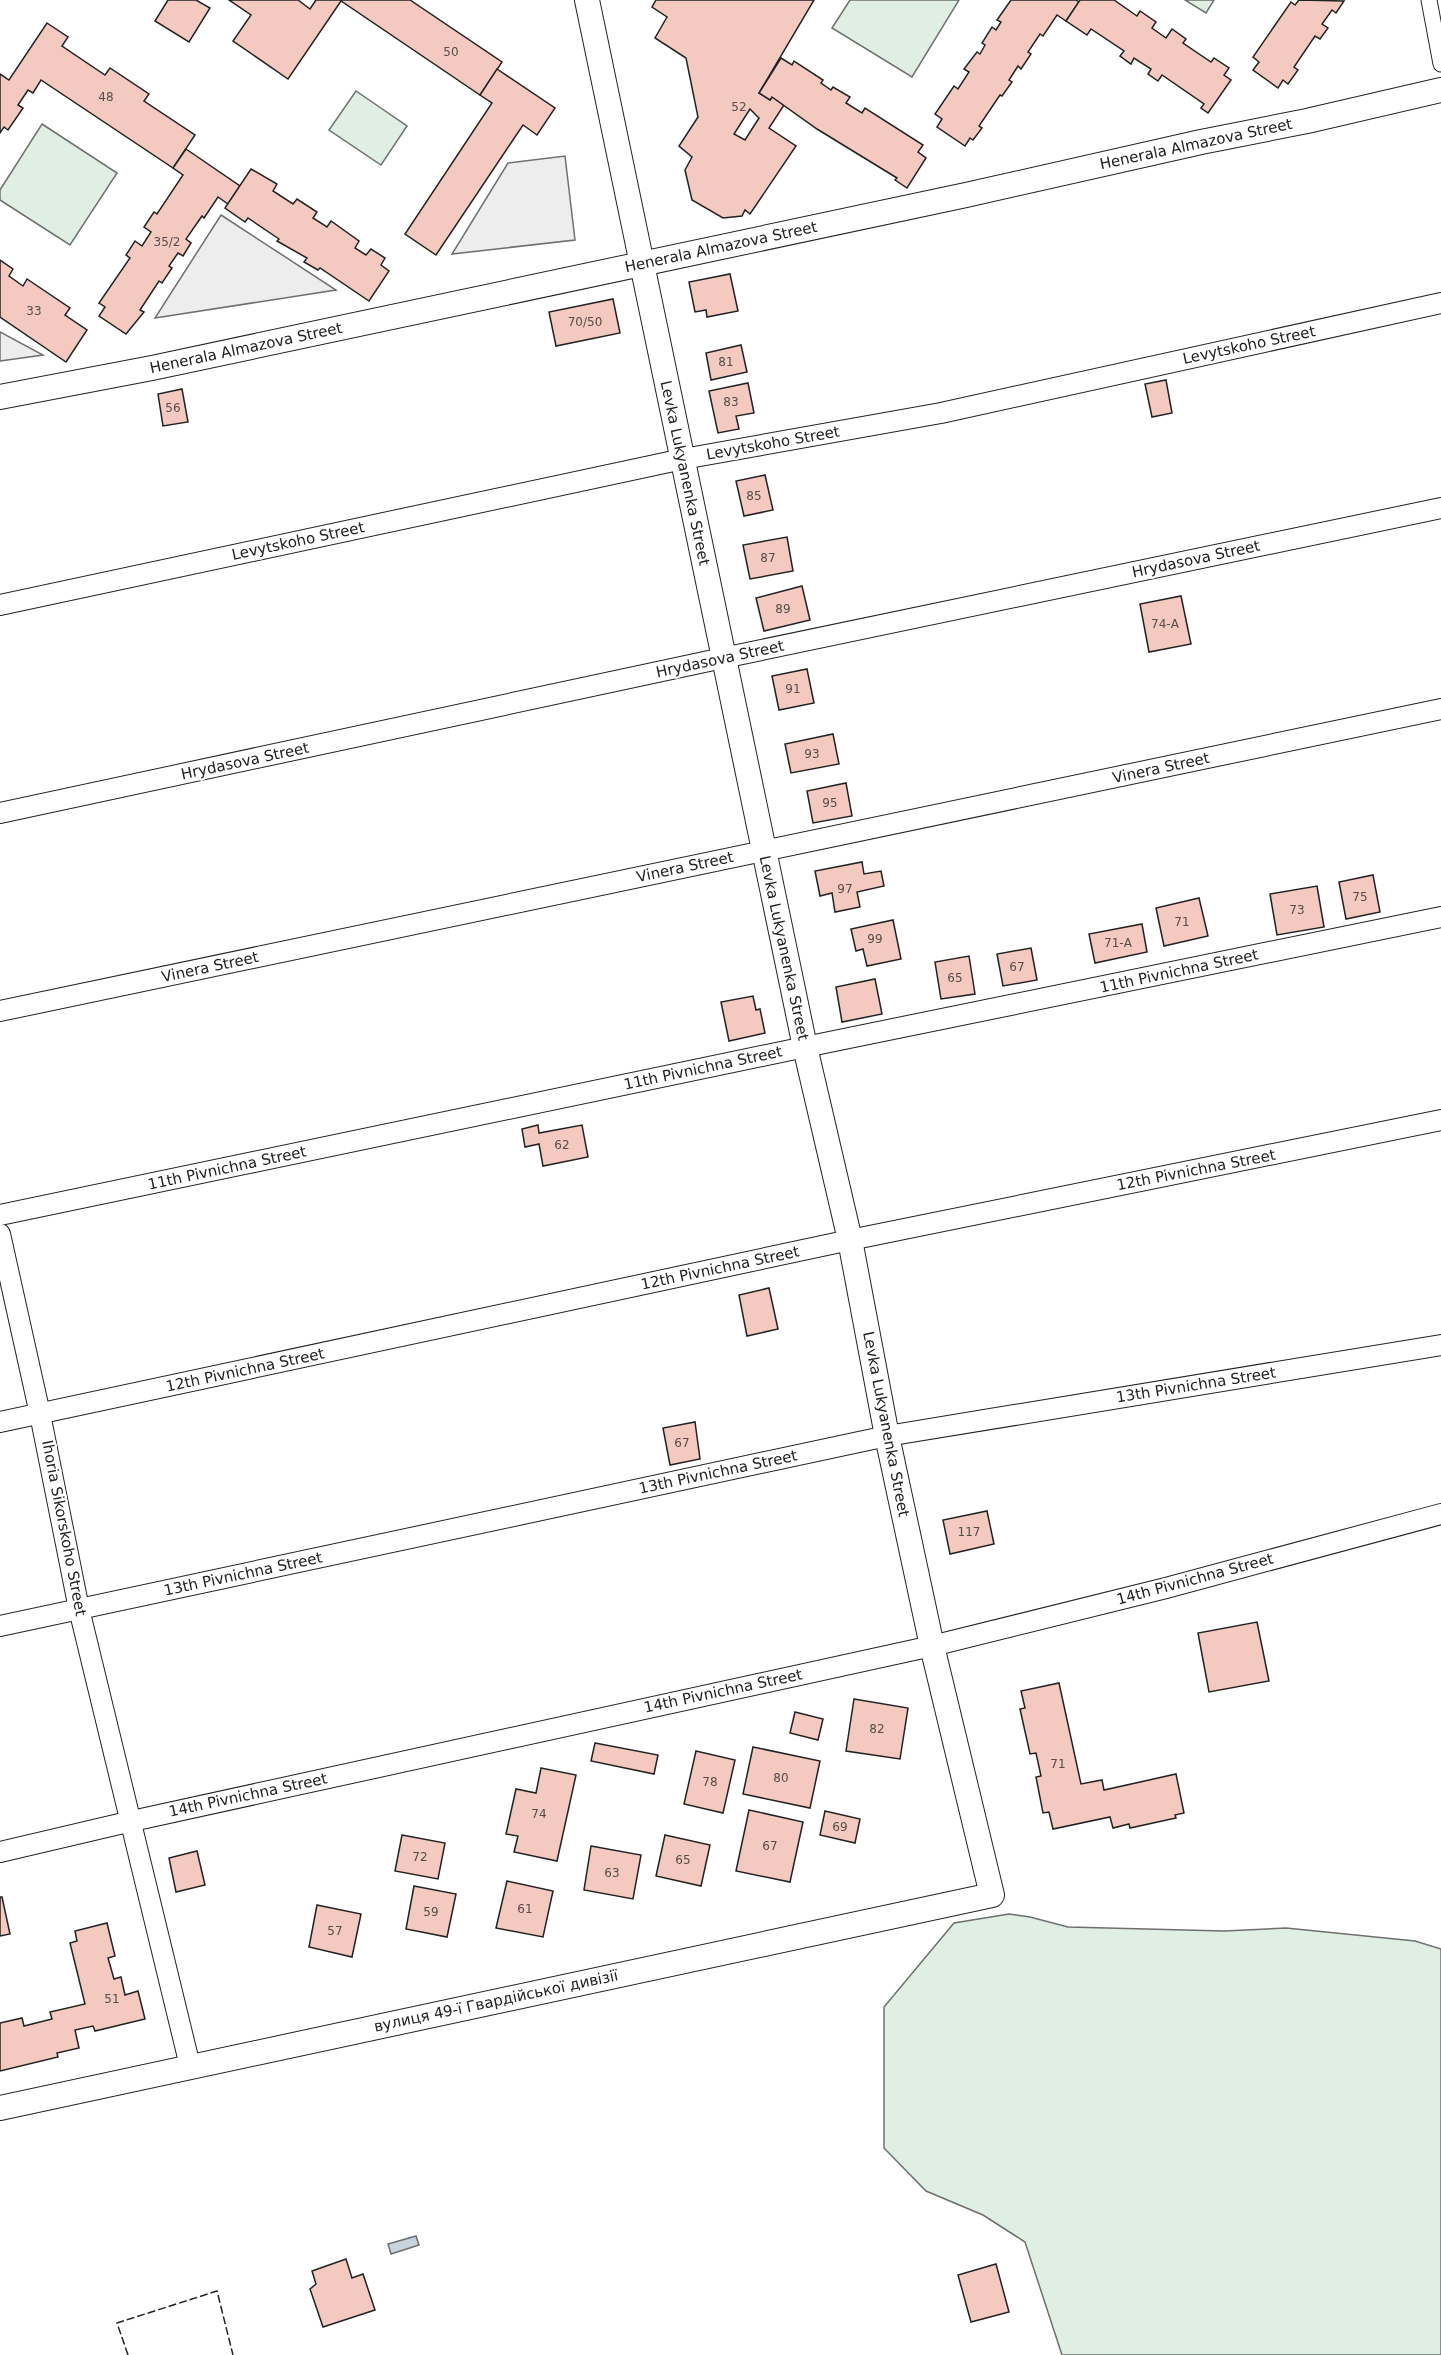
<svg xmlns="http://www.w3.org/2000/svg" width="1441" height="2355" viewBox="0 0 1441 2355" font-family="'DejaVu Sans',sans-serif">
  <rect width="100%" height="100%" fill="#fff"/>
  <g fill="#e0efe3" stroke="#6f6f6f" stroke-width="1.5">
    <path d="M850,0h109l-47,77 -80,-49z"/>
    <path d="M1185,0h29l-8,13z"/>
    <path d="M356,91l51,35 -26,39 -52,-35z"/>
    <path d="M42,124l75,49 -47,72 -70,-45v-10z"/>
    <path d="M1009,1914l21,3 38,10 156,4 62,-3 129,13 26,8v406h-379l-37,-113 -42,-27 -57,-24 -42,-43v-141l70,-84z"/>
  </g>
  <g fill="#ededed" stroke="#6f6f6f" stroke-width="1.5">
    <path d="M565,156l10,84 -123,14 56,-91z"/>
    <path d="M221,215l115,75 -181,28z"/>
    <path d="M0,332l43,23 -43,6z"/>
  </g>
  <path fill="#c7d3dd" stroke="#6f6f6f" stroke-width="1.5" d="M416,2236l3,9 -28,9 -3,-10z"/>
  <g fill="#f3c9c0" stroke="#222" stroke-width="1.5" fill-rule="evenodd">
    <path d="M168,0h28l14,8 -21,34 -34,-21z"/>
    <path d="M229,0h69l12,9 6,-9h94l92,62 -22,33 -139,-94 -53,78 -55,-38 18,-26z"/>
    <path d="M656,0h158l-55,93 11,7 2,-3 12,8 -15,23 27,18 -46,68 -5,-4 -3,6 -19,2 -31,-18 -7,-30 7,-13 -13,-11 19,-29 -12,-59 -31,-20 12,-21 -15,-10zM750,109l9,9 -14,22 -11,-6z"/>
    <path d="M1011,0h65l3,2 -13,19 -9,-6 -14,21 -3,-2 -12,18 3,2 -10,15 -3,-3 -9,14 3,2 -10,14 -2,-1 -21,31 3,2 -9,12 -3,-2 -5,8 -28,-19 5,-8 -7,-5 19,-28 4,3 11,-17 -5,-3 13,-17 3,2 5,-9 -3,-2 10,-16 4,3 5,-8 -4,-2z"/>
    <path d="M1080,0h34l23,16 3,-5 16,11 -4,6 14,10 6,-9 14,10 -3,4 28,19 3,-4 15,10 -5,7 7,5 -23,33 -7,-5 3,-4 -42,-29 -4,6 -10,-7 3,-5 -17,-11 -3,6 -11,-8 4,-5 -33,-22 -4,6 -21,-14z"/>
    <path d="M1299,0l45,1 -8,12 -4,-3 -10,14 6,4 -8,11 -5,-3 -21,31 4,3 -10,14 -5,-4 -5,8 -25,-18 6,-8 -6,-5 38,-55 4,3z"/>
    <path d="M47,23l21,14 -6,9 43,29 5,-7 39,26 -5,7 51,34 -22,33 -132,-88 -8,13 -5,-3 -10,15 5,3 -15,22 -4,-3 -4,6v-59l9,6z"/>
    <path d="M781,58l11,7 2,-4 29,19 -2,3 10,7 2,-3 17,10 -4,6 16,10 3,-5 58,37 -5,7 8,6 -19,30 -12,-8 2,-2 -80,-49 -45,-32 -2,3 -11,-7z"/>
    <path d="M497,69l58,39 -18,27 -14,-10 -87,130 -31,-21 87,-131 -12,-8z"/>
    <path d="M186,149l54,37 -12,18 -10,-7 -14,21 -2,-2 -16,23 5,4 -8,13 -5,-3 -9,13 3,2 -10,15 -3,-2 -19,29 4,2 -18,22 -27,-18 6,-9 -6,-4 31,-45 -4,-3 9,-14 7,5 9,-14 -7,-5 10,-15 3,2 26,-39 -10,-7z"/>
    <path d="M251,169l26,15 -4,7 20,13 4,-5 20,13 -4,6 14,9 4,-6 28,20 -4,7 11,7 5,-6 14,9 -4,7 8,6 -20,30 -49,-33 -2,2 -14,-8 3,-4 -30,-17 2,-2 -31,-21 -3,4 -20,-14z"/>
    <path d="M0,260l13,9 -4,7 14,10 4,-7 43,29 -5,7 22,15 -21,32 -66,-45z"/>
    <path d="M730,274l8,37 -31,6 -1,-7 -11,2 -6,-30z"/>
    <path d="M613,299l7,34 -64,13 -7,-34z"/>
    <path d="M741,345l6,27 -36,8 -5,-27z"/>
    <path d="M1166,380l6,33 -20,4 -7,-33z"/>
    <path d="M748,383l6,30 -18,3 3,13 -21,4 -9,-42z"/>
    <path d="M182,389l6,33 -25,4 -5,-32z"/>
    <path d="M765,475l8,35 -29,6 -8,-35z"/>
    <path d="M787,537l6,34 -43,8 -7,-34z"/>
    <path d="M802,586l8,34 -46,11 -8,-33z"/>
    <path d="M1181,596l10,48 -42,8 -9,-48z"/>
    <path d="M807,669l7,34 -35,7 -7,-34z"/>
    <path d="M833,734l6,30 -48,9 -6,-29z"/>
    <path d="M846,783l6,33 -39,7 -6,-32z"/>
    <path d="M862,862l2,12 17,-3 3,15 -27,6 3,15 -25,5 -3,-19 -12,3 -5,-25z"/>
    <path d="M1373,875l7,37 -34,7 -7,-37z"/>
    <path d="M1317,886l7,41 -47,8 -7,-41z"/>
    <path d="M1199,898l9,38 -44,10 -8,-38z"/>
    <path d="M893,920l8,39 -34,7 -4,-17 -7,2 -5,-22z"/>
    <path d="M1142,924l5,28 -52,11 -6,-29z"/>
    <path d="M1031,948l6,32 -34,6 -6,-32z"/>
    <path d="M969,956l6,38 -34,5 -6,-37z"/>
    <path d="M875,979l7,35 -40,8 -6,-35z"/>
    <path d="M753,996l3,14 4,-1 5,24 -36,8 -8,-39z"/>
    <path d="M538,1125l1,8 43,-8 6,32 -45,9 -4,-22 -14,3 -3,-18z"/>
    <path d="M769,1288l9,41 -31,7 -8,-41z"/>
    <path d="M695,1422l5,37 -30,6 -7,-37z"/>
    <path d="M987,1511l7,33 -44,10 -7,-34z"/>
    <path d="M1257,1622l12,59 -60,11 -11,-59z"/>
    <path d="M1059,1683l22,101 21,-4 2,10 72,-16 8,39 -9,2 1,3 -46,10 -1,-4 -16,4 -3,-11 -57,12 -4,-17 -6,1 -7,-36 5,-1 -5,-23 -6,1 -10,-45 5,-1 -4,-17z"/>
    <path d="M854,1699l54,9 -8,51 -54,-8z"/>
    <path d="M795,1712l28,7 -5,21 -28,-7z"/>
    <path d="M595,1743l63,12 -4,19 -63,-13z"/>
    <path d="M753,1747l67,14 -10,47 -67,-14z"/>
    <path d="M696,1751l39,9 -12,53 -39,-9z"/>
    <path d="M541,1768l35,7 -19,86 -43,-9 4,-16 -12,-2 10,-45 20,4z"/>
    <path d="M749,1810l54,12 -13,60 -54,-11z"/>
    <path d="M825,1811l35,8 -5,24 -35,-8z"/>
    <path d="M402,1835l43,8 -7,36 -43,-8z"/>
    <path d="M665,1835l45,10 -9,41 -45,-10z"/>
    <path d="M591,1846l50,9 -8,44 -49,-9z"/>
    <path d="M197,1851l8,34 -29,7 -7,-34z"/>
    <path d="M507,1881l46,10 -10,46 -47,-9z"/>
    <path d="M414,1886l42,8 -9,43 -41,-8z"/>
    <path d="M0,1897h2l8,37 -10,2z"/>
    <path d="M317,1905l44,9 -9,43 -43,-10z"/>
    <path d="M107,1923l8,33 -7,2 6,21 7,-2 4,18 13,-4 7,28 -50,12 -2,-5 -18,4 4,18 -22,5 1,4 -58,14v-48l22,-5 2,8 28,-7 -2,-7 35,-8 -15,-61 7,-2 -2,-10z"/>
    <path d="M346,2259l6,19 11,-4 12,36 -52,17 -13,-38 6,-5 -4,-13z"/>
    <path d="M996,2264l13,48 -38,10 -13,-47z"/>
  </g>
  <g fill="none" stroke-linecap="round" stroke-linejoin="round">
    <defs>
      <path id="pedestrian" d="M1429,0l12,64"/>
      <g id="minor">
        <path d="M0,605l683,-146 258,-46 500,-110"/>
        <path d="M0,813l723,-155 718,-150"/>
        <path d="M0,1011l1441,-302"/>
        <path d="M0,1215l805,-168 636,-130"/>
        <path d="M0,1234l40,180 39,195 111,457"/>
        <path d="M0,1422l850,-182 591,-120"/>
        <path d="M0,1626l887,-190 554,-91"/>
        <path d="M0,1852l132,-31 800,-175 234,-58 275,-74"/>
      </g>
      <g id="tertiary">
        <path d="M0,397l152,-29 814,-173 235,-53 106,-21 134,-31"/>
        <path d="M0,2108l992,-213 -60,-249 -45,-210 -37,-196 -45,-193 -218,-1047"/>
      </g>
    </defs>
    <use href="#pedestrian" stroke="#222" stroke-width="17"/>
    <use href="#minor" stroke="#222" stroke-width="22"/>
    <use href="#tertiary" stroke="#222" stroke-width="26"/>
    <use href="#pedestrian" stroke="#fff" stroke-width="15"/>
    <use href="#minor" stroke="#fff" stroke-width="20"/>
    <use href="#tertiary" stroke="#fff" stroke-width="24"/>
    <path stroke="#222" stroke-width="1.5" stroke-dasharray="8 3" stroke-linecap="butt" d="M128,2355l-11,-32 100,-32 16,64"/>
  </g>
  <g text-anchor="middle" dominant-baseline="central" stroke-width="4.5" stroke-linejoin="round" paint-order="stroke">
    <g font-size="12" fill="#564c4a">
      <text x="451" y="52">50</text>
      <text x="106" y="97">48</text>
      <text x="739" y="107">52</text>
      <text x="167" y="242">35/2</text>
      <text x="34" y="311">33</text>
      <text x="585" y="322">70/50</text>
      <text x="726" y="362">81</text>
      <text x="731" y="402">83</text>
      <text x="173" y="408">56</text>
      <text x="754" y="496">85</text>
      <text x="768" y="558">87</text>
      <text x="783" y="609">89</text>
      <text x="1165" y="624">74-А</text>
      <text x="793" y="689">91</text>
      <text x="812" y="754">93</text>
      <text x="830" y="803">95</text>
      <text x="845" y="889">97</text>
      <text x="1360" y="897">75</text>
      <text x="1297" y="910">73</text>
      <text x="1182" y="922">71</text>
      <text x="875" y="939">99</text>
      <text x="1118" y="943">71-А</text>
      <text x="1017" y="967">67</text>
      <text x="955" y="978">65</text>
      <text x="562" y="1145">62</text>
      <text x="682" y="1443">67</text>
      <text x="969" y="1532">117</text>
      <text x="877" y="1729">82</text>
      <text x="1058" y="1764">71</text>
      <text x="781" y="1778">80</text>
      <text x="710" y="1782">78</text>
      <text x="539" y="1814">74</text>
      <text x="840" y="1827">69</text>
      <text x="770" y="1846">67</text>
      <text x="420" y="1857">72</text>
      <text x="683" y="1860">65</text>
      <text x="612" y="1873">63</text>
      <text x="525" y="1909">61</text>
      <text x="431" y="1912">59</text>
      <text x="335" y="1931">57</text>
      <text x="112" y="1999">51</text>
    </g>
    <g font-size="15" fill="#222" stroke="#fff">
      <text transform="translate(1196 144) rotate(-12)">Henerala Almazova Street</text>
      <text transform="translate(721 247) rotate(-12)">Henerala Almazova Street</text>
      <text transform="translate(1249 345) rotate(-12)">Levytskoho Street</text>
      <text transform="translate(246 348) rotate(-12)">Henerala Almazova Street</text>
      <text transform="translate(773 443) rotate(-10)">Levytskoho Street</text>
      <text transform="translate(685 473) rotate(78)">Levka Lukyanenka Street</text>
      <text transform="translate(298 541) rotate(-12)">Levytskoho Street</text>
      <text transform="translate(1196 559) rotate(-12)">Hrydasova Street</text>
      <text transform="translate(720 659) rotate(-12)">Hrydasova Street</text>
      <text transform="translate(245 761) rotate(-12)">Hrydasova Street</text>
      <text transform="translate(1161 768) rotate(-12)">Vinera Street</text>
      <text transform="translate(685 867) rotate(-12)">Vinera Street</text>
      <text transform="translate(784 948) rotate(78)">Levka Lukyanenka Street</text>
      <text transform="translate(210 967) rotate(-12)">Vinera Street</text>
      <text transform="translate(1179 971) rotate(-12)">11th Pivnichna Street</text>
      <text transform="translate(703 1068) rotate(-12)">11th Pivnichna Street</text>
      <text transform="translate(227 1168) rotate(-12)">11th Pivnichna Street</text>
      <text transform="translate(1196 1170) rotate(-11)">12th Pivnichna Street</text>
      <text transform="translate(720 1268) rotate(-12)">12th Pivnichna Street</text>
      <text transform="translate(245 1370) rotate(-12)">12th Pivnichna Street</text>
      <text transform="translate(1196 1385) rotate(-9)">13th Pivnichna Street</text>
      <text transform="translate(886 1424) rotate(79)">Levka Lukyanenka Street</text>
      <text transform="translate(718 1472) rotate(-12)">13th Pivnichna Street</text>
      <text transform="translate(64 1528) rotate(79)">Ihoria Sikorskoho Street</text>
      <text transform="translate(243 1574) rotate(-12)">13th Pivnichna Street</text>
      <text transform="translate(1195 1579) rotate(-15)">14th Pivnichna Street</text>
      <text transform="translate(723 1691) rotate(-12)">14th Pivnichna Street</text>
      <text transform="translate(248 1795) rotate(-12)">14th Pivnichna Street</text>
      <text transform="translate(496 2001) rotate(-12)">вулиця 49-ї Гвардійської дивізії</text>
    </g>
  </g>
</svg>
